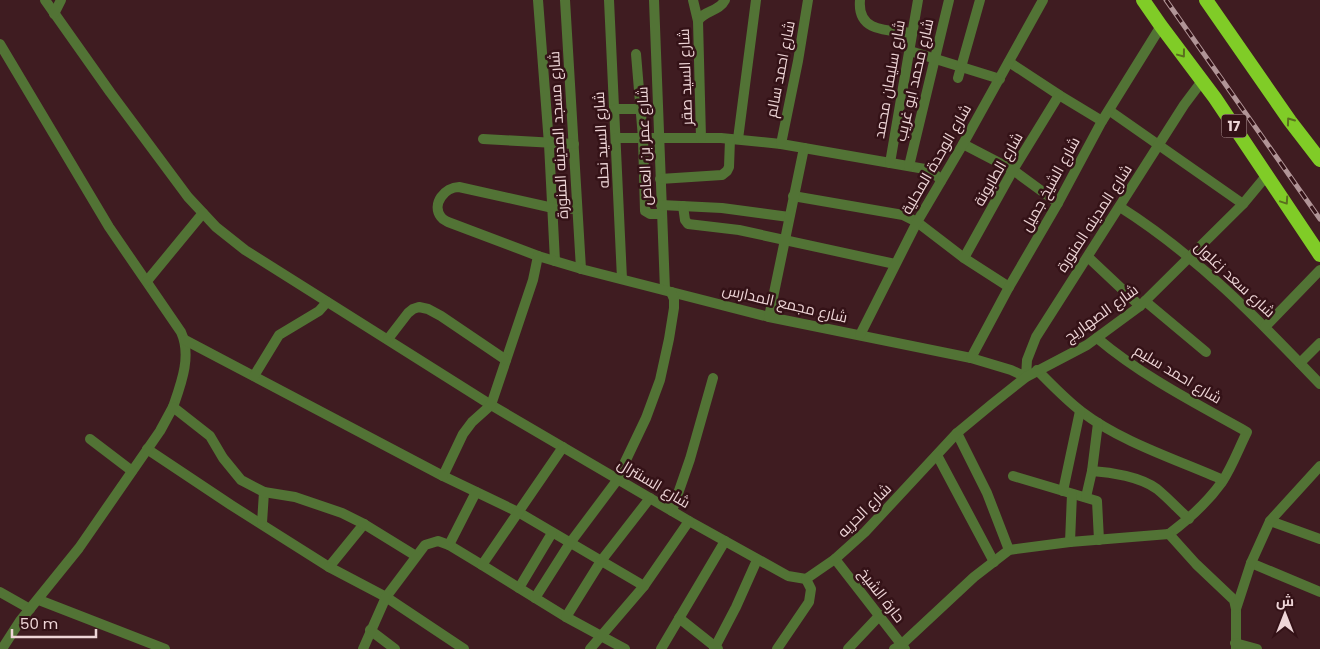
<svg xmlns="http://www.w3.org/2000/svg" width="1320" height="649" viewBox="0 0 1320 649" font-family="Poppins,Cairo,sans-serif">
  <rect width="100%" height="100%" fill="#3f1c21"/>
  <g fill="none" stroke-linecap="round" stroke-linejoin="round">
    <g stroke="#527335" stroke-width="10">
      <path d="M45,0l65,92 78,105 28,30 29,23 246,155 198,116 99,55 18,3"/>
      <path d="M538,0l11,144 6,117"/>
      <path d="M565,0l16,269"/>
      <path d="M609,0l13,279"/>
      <path d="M654,0l11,290"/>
      <path d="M693,0l5,21"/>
      <path d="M860,0c-3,33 29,30 52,33"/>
      <path d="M54,14l7,-14"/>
      <path d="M0,44l109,183 72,105c11,24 0,52 -8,75"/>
      <path d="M910,51l90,28"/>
      <path d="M636,54l7,84 2,73 5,3h12"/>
      <path d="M1009,62l50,33 43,26"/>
      <path d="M958,78l22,-78"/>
      <path d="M615,109h26"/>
      <path d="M1110,111l133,93"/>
      <path d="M616,138h105l60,6 144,25 12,7 4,5"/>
      <path d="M701,138l-3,-117c6,-11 21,-9 27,-21"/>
      <path d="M483,139l91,5"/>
      <path d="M738,139l18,-139"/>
      <path d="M781,144l17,-83 10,-61"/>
      <path d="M963,144l50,26 45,33"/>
      <path d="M890,163l28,-163"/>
      <path d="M909,166l40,-166"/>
      <path d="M660,179l62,-4 5,-4 2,-4 1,-28"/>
      <path d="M793,196l110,19 14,7 47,36 45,29"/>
      <path d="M661,205l61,3 67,9"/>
      <path d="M683,206l2,14 3,4 51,6 156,34"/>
      <path d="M1120,207c76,48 138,112 200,177"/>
      <path d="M577,209l-24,-1 -94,-21c-14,0 -28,17 -18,30 2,3 5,4 7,5l90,34 47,14 184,47 202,41 40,12 15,7 1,-17 9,-23 148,-232 18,-24"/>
      <path d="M538,256l-5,24 -42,125 -19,17 -9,12 -20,42 75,36 126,74"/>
      <path d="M1088,257l52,49"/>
      <path d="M964,258l49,-88 46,-75"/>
      <path d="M147,281l56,-68"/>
      <path d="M1145,301l61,51"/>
      <path d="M769,317l35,-169"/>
      <path d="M1265,327l55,-57"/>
      <path d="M860,335l57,-113 46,-78 80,-144"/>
      <path d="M1097,338c45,38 98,65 150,94 -8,16 -15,35 -25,50 -15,21 -33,37 -53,52"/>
      <path d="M388,339l20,-26 5,-4 6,-2 9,2 13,7 65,44"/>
      <path d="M185,340l258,136"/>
      <path d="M971,358l38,-71 49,-84 44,-82 59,-95"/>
      <path d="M1300,363l20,-20"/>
      <path d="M1037,370c14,14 29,30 45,42 39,30 96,48 141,68"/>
      <path d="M254,376l25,-41 40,-24 8,-9"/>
      <path d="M957,433l30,60 22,57"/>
      <path d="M90,439l42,32"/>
      <path d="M147,449l84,56 98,62 35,-43"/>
      <path d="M937,455l57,107"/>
      <path d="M1092,471c19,1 49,6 65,18 11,9 21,20 32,30"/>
      <path d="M1013,476l84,25 2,39"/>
      <path d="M1063,491l17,-80"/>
      <path d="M1086,497l6,-26 6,-48"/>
      <path d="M672,511l18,-52 23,-81"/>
      <path d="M1270,521l50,18"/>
      <path d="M262,523l2,-31"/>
      <path d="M552,533l-33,55 47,29 59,32"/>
      <path d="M1169,534l27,30 38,36 2,9v40"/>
      <path d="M1070,542l2,-48"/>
      <path d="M449,545l33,20"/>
      <path d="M835,559l70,90"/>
      <path d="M1251,563l69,29"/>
      <path d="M329,567l57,30 78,52"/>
      <path d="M806,579l29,-20 30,-27 92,-99 35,-29 34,-27 61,-32 53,-39 103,-102 24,-29"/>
      <path d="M519,588l-37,-23 81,-118"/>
      <path d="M0,592l30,17"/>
      <path d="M535,598l35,-55 45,-60 31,-65 14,-38 9,-41 5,-31v-9l-3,-7"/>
      <path d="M39,600l126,49"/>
      <path d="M1236,609l15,-46 19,-42 50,-55"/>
      <path d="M566,617l35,-56 49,-63"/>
      <path d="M679,618l39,31"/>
      <path d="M370,630l25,19"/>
      <path d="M1235,643l22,6"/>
      <path d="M2,649l18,-28 59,-73 81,-117 13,-24 37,29 13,22 18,22 23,12 31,5 47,16 22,11 52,32"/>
      <path d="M363,649l23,-52 39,-52 13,-4 11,4 27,-53"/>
      <path d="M590,649l54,-63 45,-65"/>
      <path d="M661,649l64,-108"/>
      <path d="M714,649l22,-42 21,-47"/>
      <path d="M777,649l32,-47 2,-13 -5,-10"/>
      <path d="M848,649l32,-34"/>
      <path d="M894,649l7,-4 73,-68 35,-27 61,-8 99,-8"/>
    </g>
    <g stroke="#80cc27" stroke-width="14">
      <path d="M1143,0l18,26 54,72 105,157"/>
      <path d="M1206,0l84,121 30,39"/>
    </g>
    <defs>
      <path id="rail" d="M1166,0l154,219"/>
    </defs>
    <use href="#rail" stroke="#b19497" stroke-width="5"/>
    <use href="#rail" stroke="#341217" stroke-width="3" stroke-dasharray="9" stroke-linecap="butt"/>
  </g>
  <defs><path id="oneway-chevron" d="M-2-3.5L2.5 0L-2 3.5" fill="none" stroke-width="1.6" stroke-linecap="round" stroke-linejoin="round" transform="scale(1.25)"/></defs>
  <g stroke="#5a6f1f">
    <use href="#oneway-chevron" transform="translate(1182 54) rotate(53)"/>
    <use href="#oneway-chevron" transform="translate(1290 121) rotate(-126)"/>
    <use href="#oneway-chevron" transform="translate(1285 201) rotate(56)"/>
  </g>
  <g text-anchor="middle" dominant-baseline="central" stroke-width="5" stroke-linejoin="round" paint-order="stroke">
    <rect fill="#341217" stroke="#b69a9d" stroke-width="1" x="1221.5" y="114.5" width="25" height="23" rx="4"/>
    <g font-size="14" font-weight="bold" fill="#eed5d7">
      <text x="1234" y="126">17</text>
    </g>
    <g font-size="15" fill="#eed5d7" stroke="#341217">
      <text transform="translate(780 69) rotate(-79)">شارع احمد سالم</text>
      <text transform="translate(685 77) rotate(-92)">شارع السيد صقر</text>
      <text transform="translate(889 79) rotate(-80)">شارع سليمان محمد</text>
      <text transform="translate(914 80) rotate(-77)">شارع محمد ابو غريب</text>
      <text transform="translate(558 135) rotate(-93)">شارع مسجد المدينه المنورة</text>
      <text transform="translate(601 140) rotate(-93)">شارع السيد نحله</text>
      <text transform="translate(644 146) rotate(-92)">شارع عمر بن العاص</text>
      <text transform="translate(936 159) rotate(-60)">شارع الوحدة المحلية</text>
      <text transform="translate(998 169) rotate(-60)">شارع الطابونة</text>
      <text transform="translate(1050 184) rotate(-61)">شارع الشيخ جميل</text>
      <text transform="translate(1094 218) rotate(-57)">شارع المدينه المنورة</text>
      <text transform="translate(1235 279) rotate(43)">شارع سعد زغلول</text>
      <text transform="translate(785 303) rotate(13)">شارع مجمع المدارس</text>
      <text transform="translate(1101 313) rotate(-36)">شارع الصهاريج</text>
      <text transform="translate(1178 374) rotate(31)">شارع احمد سليم</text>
      <text transform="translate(654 483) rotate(31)">شارع السنترال</text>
      <text transform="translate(864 510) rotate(-45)">شارع الحريه</text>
      <text transform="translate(882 595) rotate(52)">حارة الشيخ</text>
    </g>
  </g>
  <g transform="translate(1285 614)" stroke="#341217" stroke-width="4" paint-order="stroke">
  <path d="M0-4L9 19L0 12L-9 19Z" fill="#eed5d7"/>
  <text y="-8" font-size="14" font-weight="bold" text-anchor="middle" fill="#eed5d7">ش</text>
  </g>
  <path d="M12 629v8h84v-8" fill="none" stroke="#eed5d7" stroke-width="2.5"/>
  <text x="20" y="629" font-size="15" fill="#eed5d7" stroke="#341217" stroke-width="4" paint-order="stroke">50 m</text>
</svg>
